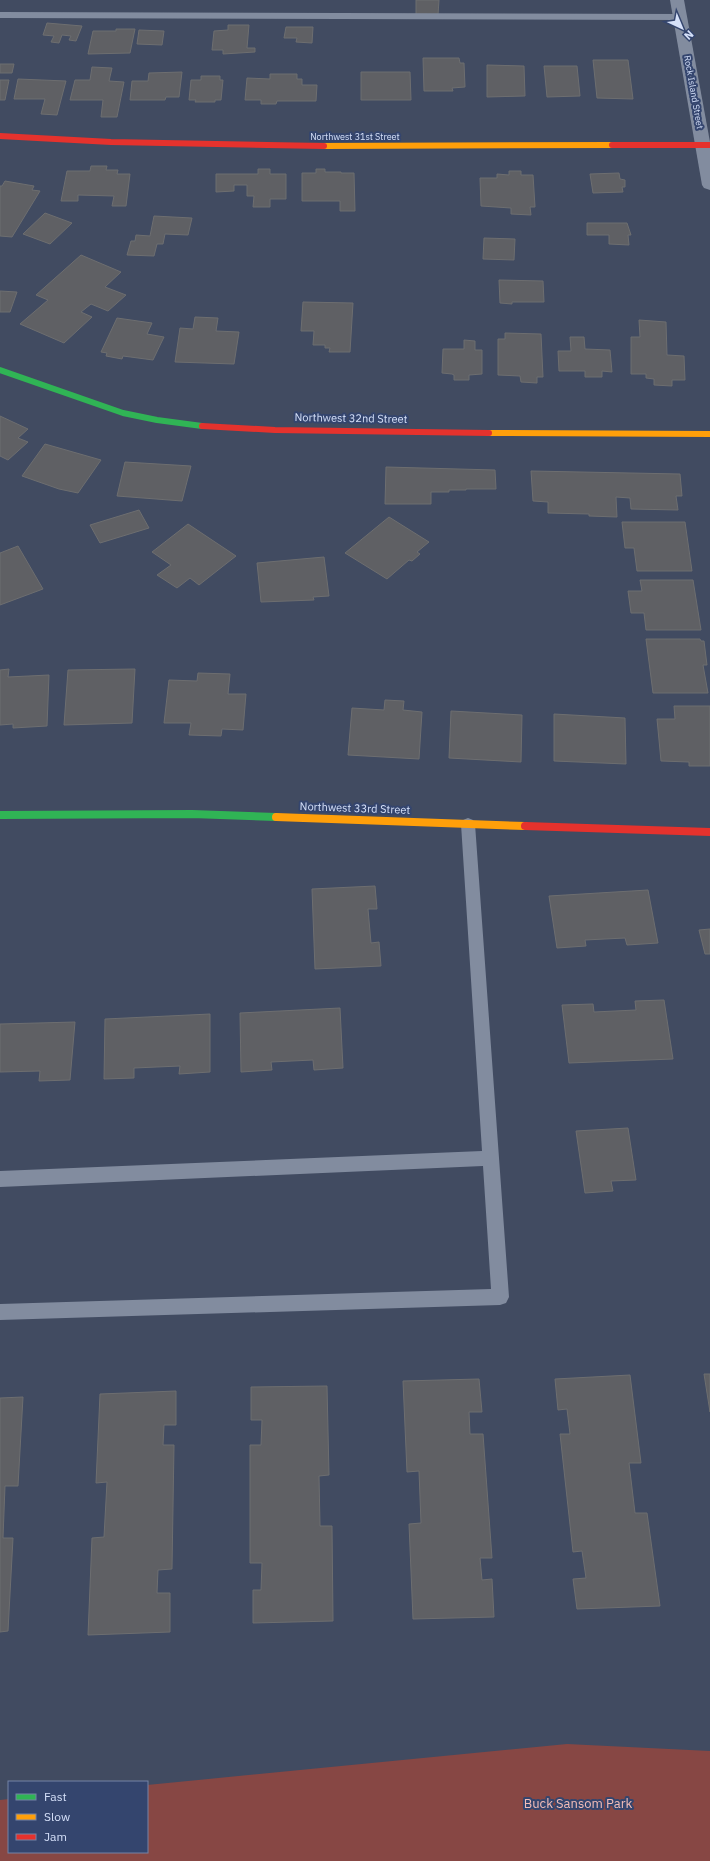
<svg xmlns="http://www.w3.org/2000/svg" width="710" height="1861" viewBox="0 0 710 1861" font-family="'IBM Plex Sans',sans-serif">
  <rect width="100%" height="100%" fill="#414b61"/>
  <path fill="#874744" d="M567,1744l143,7v110h-710v-61l9,-1v53h138v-67z"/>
  <g fill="#5f6064" stroke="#6d6e70">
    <path d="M416,0h23l-1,15h-22z"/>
    <path d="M47,23l35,3 -6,15 -7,-1 2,-4 -9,-1 -3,8 -8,-1 3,-6 -11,-1z"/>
    <path d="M228,25h21l-2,23h8v4l-32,2v-4h-11l2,-19 14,-1z"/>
    <path d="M286,27h27l-1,16 -16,-1 1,-4h-13z"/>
    <path d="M116,29h19l-5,24 -42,1 5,-23h23z"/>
    <path d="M139,30l25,1 -2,14 -25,-1z"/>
    <path d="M423,58h36l1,5h4l1,24 -13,1 1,3h-29z"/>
    <path d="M593,60h35l5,39 -36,-1z"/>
    <path d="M0,64h14l-2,9h-12z"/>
    <path d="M487,65l37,1 1,30 -38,1z"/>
    <path d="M544,66h33l3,30 -33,1z"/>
    <path d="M92,67l20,1 -3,13 15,1 -7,35h-16l2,-17h-33l5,-20h15z"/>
    <path d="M182,72l-3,25h-13l-1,3h-35l2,-19h16l1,-8z"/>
    <path d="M361,72h49l1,28h-50z"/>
    <path d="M270,74h27v5h5v6h15l-1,16h-39l-1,3h-15v-4h-16l2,-22 23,1z"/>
    <path d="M201,76h19v4h3l-2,20h-6v2h-20l1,-2h-7l2,-20h10z"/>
    <path d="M18,79l48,2 -9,34 -16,-1 4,-15h-31z"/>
    <path d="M0,80h9l-4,20h-5z"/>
    <path d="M91,166h16l-1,4h12l-1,4h13l-4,32h-14l2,-10 -36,-1v6h-17l6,-30h23z"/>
    <path d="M258,169h12v5h16v25h-16v8h-17l1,-11h-7v-11h-13v6l-18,1v-18h42z"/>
    <path d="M316,169h9v3h16v1h13l1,38h-15v-10h-38v-28h14z"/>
    <path d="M509,171h12v4h12l2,32h-5l1,8 -20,-1v-6l-30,-2 -1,-28h17v-4l12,1z"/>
    <path d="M619,173l1,6 5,1v7h-3l1,5 -30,1 -3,-19z"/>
    <path d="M5,181l29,5 -2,4 8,1 -28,46 -12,-1v-50h2z"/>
    <path d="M45,213l27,10 -22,21 -27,-10z"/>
    <path d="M154,216l38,2 -4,17 -23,-1 -2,10h-6l-3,12 -27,-1 4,-14h4l1,-6 14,1z"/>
    <path d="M587,223h40l4,12h-3l1,10 -20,-1v-9h-22z"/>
    <path d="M484,238l31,1 -1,21 -31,-1z"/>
    <path d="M81,255l40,17 -16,15 21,8 -18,16 -17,-7 -10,8 11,5 -28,26 -44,-19 28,-24 -12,-5z"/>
    <path d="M499,280l44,1 1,21h-32v2l-12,-1z"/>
    <path d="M0,291l17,1 -7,20h-10z"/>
    <path d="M303,302l50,1 -3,49h-21l1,-4h-5v-3h-12l1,-14h-13z"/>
    <path d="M195,317l23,1 -2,13 23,1 -5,32 -59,-2 5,-34 13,1z"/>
    <path d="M117,318l35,5 -5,11 17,3 -11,23 -30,-4 -1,3 -16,-3 1,-3 -6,-1z"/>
    <path d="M639,320l27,2 1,33 17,1 1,24h-13v6l-18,-1v-6l-8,-1v-4h-15v-37h9z"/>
    <path d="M505,333l36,1 2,43h-6v6l-16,-1 -1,-6 -22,-1v-36h7z"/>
    <path d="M570,337h14l1,12 25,1 2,22 -10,-1v6h-17v-6h-26l-1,-20h13z"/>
    <path d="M464,340l11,1v9h7v24l-13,1v5h-15v-5l-2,-1 -10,-1 1,-24h21z"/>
    <path d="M0,416l28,13 -10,9 10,4 -20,18 -8,-4z"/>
    <path d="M45,444l56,16 -23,33 -19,-4 -37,-13z"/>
    <path d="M125,462l66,4 -9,35 -65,-5z"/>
    <path d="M386,467l109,3 1,19h-30v1h-17v2h-18v12h-46z"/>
    <path d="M531,471l149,3 2,22h-6l2,14 -47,-1 -1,-11 -14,-1 1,20 -28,-1v-2l-41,-1v-11l-15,-1z"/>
    <path d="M139,510l10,18 -49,15 -10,-18z"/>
    <path d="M389,517l40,25 -12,10 3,2 -8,7 -3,-1 -22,19 -42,-26z"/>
    <path d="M622,522h63l7,49h-55l-3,-23h-9z"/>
    <path d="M188,524l48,32 -37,29 -9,-7 -13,10 -20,-13 14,-10 -19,-13z"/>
    <path d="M18,546l25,43 -43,16v-52z"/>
    <path d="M324,557l5,39 -16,1 1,3 -53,2 -4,-39z"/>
    <path d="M640,580h53l8,50h-55l-2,-17h-13l-3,-22h14z"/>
    <path d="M646,639h54l1,2h3l3,24h-4l5,28h-55z"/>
    <path d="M9,669l-1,8 41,-2 -2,51 -34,2v-4l-13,1v-55z"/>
    <path d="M135,669l-3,54 -68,2 4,-55z"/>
    <path d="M198,673l32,1 -2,20h18l-3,36 -21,-1 -1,7 -32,-1 2,-12h-27l5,-43 28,1z"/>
    <path d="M385,700l19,1 -1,9 19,2 -3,47 -71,-4 4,-47 32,2z"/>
    <path d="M674,706h36v60h-21v-4l-28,-1 -4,-42h18z"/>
    <path d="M451,711l71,4 -1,47 -72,-4z"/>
    <path d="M554,714l71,4 1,46 -72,-3z"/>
    <path d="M375,886l2,23h-9l3,34 8,-1 2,24 -66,3 -3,-80z"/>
    <path d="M648,890l10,53 -31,2 -2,-7 -40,2 1,6 -29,2 -8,-52z"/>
    <path d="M710,929v25h-5l-6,-24z"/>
    <path d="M664,1000l9,59 -104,4 -7,-58 31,-1 1,8 42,-2 -1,-9z"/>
    <path d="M340,1008l3,60 -29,2 -1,-10 -42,2 1,8 -31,2 -1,-59z"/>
    <path d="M210,1014v58l-31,2 1,-8 -46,2v10l-30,1 1,-60z"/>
    <path d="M75,1022l-5,58 -31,1 1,-10 -40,1v-48z"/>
    <path d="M628,1128l8,52 -25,1 2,10 -28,2 -9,-62z"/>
    <path d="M704,1374h6v38z"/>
    <path d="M630,1375l11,88h-12l6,50h12l13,93 -83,3 -4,-30 13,-1 -4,-27 -9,1 -13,-118h10l-3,-25 -9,1 -3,-31z"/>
    <path d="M479,1379l3,33h-13l1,22h13l9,124h-12l2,22 10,-1 2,38 -81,2 -4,-95 12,-1 -2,-52 -12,1 -4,-91z"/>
    <path d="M327,1386l2,89 -10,1 1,50h12l1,95 -80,2v-33h8l1,-27h-12v-118h11l1,-25h-11v-33z"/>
    <path d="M176,1391v34h-12l-1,20h11l-2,124 -14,1 -1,23h13v39l-82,3 4,-97 12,-1 3,-55 -11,1 4,-89z"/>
    <path d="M23,1397l-5,89h-13l-2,52h10l-5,93 -8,1v-234z"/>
  </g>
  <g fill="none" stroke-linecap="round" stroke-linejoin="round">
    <g fill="#828c9f" fill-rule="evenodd">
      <path d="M0,12l680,2 5,3 -5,3 -680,-2z"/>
      <path d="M468,818l5,2 2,4 34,473 -3,6 -6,2 -500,15v-16l491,-15 -8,-123 -483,21v-16l482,-20 -21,-327 2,-4z"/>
    </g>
    <path fill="#828c9f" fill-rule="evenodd" d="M670,0h14l26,142v48l-6,-2 -2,-3z"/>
    <path stroke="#30b455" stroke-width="6" d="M0,370l123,43 34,7 45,6"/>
    <path stroke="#30b455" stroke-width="8" d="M0,815l192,-1 84,3"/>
    <g stroke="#ff9f0a" stroke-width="6">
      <path d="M324,146l288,-1"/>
      <path d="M489,433l221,1"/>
    </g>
    <path stroke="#ff9f0a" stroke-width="8" d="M276,817l249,9"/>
    <g stroke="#e5322d" stroke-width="6">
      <path d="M0,136l111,6 213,4"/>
      <path d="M612,145h98"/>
      <path d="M202,426l73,4 214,3"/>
    </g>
    <path stroke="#e5322d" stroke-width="8" d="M525,826l185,6"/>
  </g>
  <g text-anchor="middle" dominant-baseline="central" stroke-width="4" stroke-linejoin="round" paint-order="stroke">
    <g font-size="9" fill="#d5e0f9" stroke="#34456e">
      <text transform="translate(694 92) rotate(80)">Rock Island Street</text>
      <text x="355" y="136">Northwest 31st Street</text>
    </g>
    <g font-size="11" fill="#d5e0f9" stroke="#34456e">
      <text transform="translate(351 418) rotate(1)">Northwest 32nd Street</text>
      <text transform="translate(355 808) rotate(2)">Northwest 33rd Street</text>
    </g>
    <g font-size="13" fill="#f4bdb7" stroke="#34456e">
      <text x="578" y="1803">Buck Sansom Park</text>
    </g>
  </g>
  <rect x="8" y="1781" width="140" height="72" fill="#34456e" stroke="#7483a6"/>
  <rect x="16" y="1794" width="20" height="6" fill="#30b455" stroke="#7483a6"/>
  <text x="44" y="1801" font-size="12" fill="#d5e0f9">Fast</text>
  <rect x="16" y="1814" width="20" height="6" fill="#ff9f0a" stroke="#7483a6"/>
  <text x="44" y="1821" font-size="12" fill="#d5e0f9">Slow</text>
  <rect x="16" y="1834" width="20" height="6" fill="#e5322d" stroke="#7483a6"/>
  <text x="44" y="1841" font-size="12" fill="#d5e0f9">Jam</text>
  <g transform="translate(682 28) rotate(136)" stroke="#34456e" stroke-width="3" paint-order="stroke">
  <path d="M0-3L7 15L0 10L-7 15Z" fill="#d5e0f9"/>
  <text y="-6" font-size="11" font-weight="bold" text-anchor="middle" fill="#d5e0f9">N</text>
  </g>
</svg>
